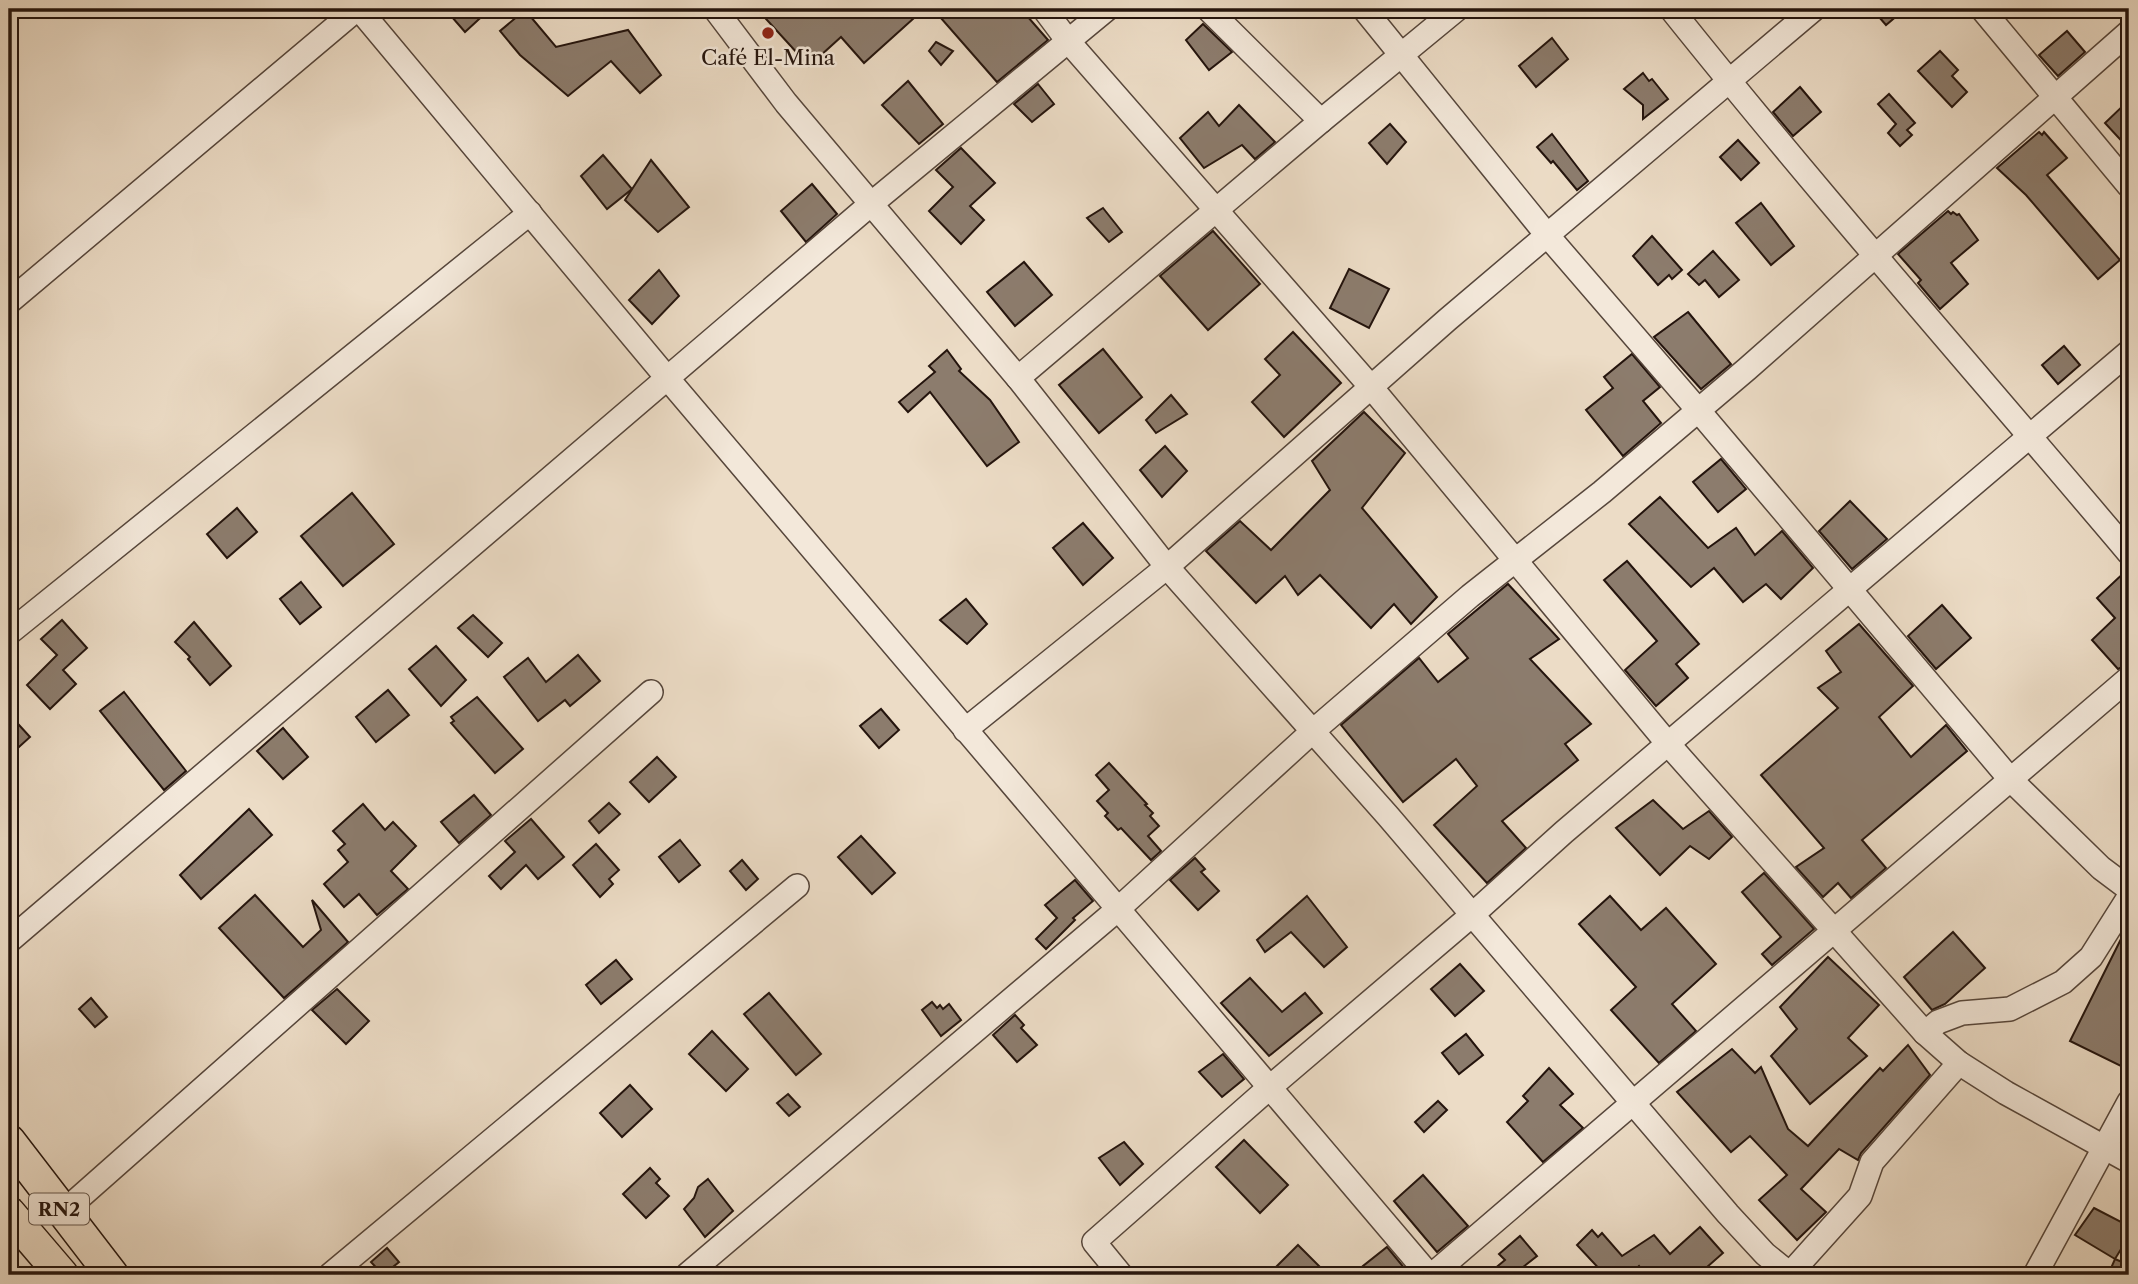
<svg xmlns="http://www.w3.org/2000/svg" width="2138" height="1284" viewBox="0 0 2138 1284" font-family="'Libre Caslon Text',serif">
  <rect width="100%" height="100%" fill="#ecdcc6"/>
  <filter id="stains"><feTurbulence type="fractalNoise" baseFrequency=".00286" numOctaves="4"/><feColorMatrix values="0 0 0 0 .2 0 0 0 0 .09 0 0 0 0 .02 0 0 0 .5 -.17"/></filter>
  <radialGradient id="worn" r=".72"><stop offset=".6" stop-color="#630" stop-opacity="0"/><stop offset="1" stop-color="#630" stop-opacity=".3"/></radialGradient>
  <g fill="#8c7c6d" stroke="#24140d" stroke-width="2">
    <path d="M445,9h45l-25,23z"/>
    <path d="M757,9h167l-60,54 -23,-26 -32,29z"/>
    <path d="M933,9h88l27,31 -51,42z"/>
    <path d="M1872,9h33l-19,16z"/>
    <path d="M525,10l31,37 72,-17 33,45 -21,18 -29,-32 -43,35 -48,-41 -20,-24z"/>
    <path d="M1203,24l29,28 -23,18 -23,-30z"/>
    <path d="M2067,31l18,21 -27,24 -19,-21z"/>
    <path d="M1552,38l16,21 -32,28 -17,-21z"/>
    <path d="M936,42l17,9 -12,14 -12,-14z"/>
    <path d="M1940,51l18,19 -6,6 15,16 -15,15 -34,-36z"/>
    <path d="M1643,73l6,8 3,-2 16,20 -25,20v-14l-19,-16z"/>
    <path d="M908,81l35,43 -24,20 -37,-39z"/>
    <path d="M1038,84l16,20 -22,18 -18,-18z"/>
    <path d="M1800,87l21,25 -28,24 -20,-24z"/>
    <path d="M1889,94l26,29 -8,7 5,5 -12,11 -12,-13 8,-9 -18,-20z"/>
    <path d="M2129,100v49l-24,-26z"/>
    <path d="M1239,105l36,37 -20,17 -13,-14 -38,23 -24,-30 28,-26 11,14z"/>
    <path d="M1390,124l16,18 -19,22 -18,-21z"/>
    <path d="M2039,132l3,3 2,-3 23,26 -20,17 73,85 -22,19 -72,-84 -29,-27z"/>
    <path d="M1552,134l36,47 -11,9 -24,-29 -2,2 -14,-16z"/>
    <path d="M1738,140l21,23 -18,17 -21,-23z"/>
    <path d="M961,148l34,35 -25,23 14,14 -23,24 -32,-33 24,-24 -17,-17z"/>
    <path d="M603,155l29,34 -25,20 -26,-33z"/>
    <path d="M651,160l38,47 -31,25 -33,-32z"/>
    <path d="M812,184l25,30 -31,28 -25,-31z"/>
    <path d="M1761,203l33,43 -23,19 -35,-42z"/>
    <path d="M1103,208l19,24 -13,10 -22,-24z"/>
    <path d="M1948,211l3,3 2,-2 4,3 2,-1 19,26 -27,23 17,21 -28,25 -22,-26 3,-3 -23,-26z"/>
    <path d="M1213,231l47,53 -52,46 -48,-54z"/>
    <path d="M1652,236l30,34 -10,9 -3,-4 -11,10 -25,-29z"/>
    <path d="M1713,251l26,29 -20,17 -14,-17 -6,5 -11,-11z"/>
    <path d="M1024,262l28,33 -37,31 -28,-34z"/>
    <path d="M1349,269l40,20 -20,39 -39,-20z"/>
    <path d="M659,270l20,26 -27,28 -23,-24z"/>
    <path d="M1688,312l43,52 -30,25 -47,-52z"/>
    <path d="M1293,332l48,51 -57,54 -32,-35 28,-27 -15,-16z"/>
    <path d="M2064,346l16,19 -22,19 -16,-19z"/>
    <path d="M1103,349l39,48 -43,36 -40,-48z"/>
    <path d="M947,350l14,19 -2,2 31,29 29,42 -32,24 -57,-74 -22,20 -9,-10 36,-30 -6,-6z"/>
    <path d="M1632,354l28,33 -17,14 18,22 -38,33 -37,-46 27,-22 -9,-11z"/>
    <path d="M1171,395l16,19 -31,19 -10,-13z"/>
    <path d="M1364,412l41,41 -43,55 75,89 -26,27 -17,-20 -23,24 -51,-53 -22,20 -13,-19 -29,27 -50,-52 34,-30 31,29 59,-60 -18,-29z"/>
    <path d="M1165,446l22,25 -25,26 -22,-27z"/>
    <path d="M1721,459l25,30 -28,23 -25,-30z"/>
    <path d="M352,493l42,51 -51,42 -42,-50z"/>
    <path d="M1660,497l48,51 28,-20 19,27 27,-24 31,37 -32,31 -15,-15 -23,18 -29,-34 -23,19 -62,-63z"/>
    <path d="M1850,501l37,38 -35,30 -33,-38z"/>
    <path d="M237,508l20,24 -30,26 -20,-24z"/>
    <path d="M1083,523l30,35 -30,27 -30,-37z"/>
    <path d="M1627,561l72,83 -23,20 12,14 -32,28 -31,-36 32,-29 -53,-61z"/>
    <path d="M2129,568v96l-11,5 -26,-29 23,-22 -18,-20z"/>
    <path d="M301,582l20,25 -21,17 -20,-25z"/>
    <path d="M1508,584l51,55 -29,20 61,65 -26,20 13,16 -76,61 24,27 -39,35 -53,-58 43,-39 -21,-27 -53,43 -62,-77 78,-67 19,24 30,-24 -20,-24z"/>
    <path d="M966,599l21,25 -20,20 -27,-24z"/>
    <path d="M1942,605l29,33 -35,31 -28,-33z"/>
    <path d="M473,615l29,28 -14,14 -30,-29z"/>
    <path d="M62,620l25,28 -24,22 13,14 -26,25 -23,-24 30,-30 -16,-16z"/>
    <path d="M194,622l37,44 -21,19 -22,-26 2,-2 -15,-15z"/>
    <path d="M1859,624l54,62 -34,31 32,40 35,-32 21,26 -105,89 24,28 -35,30 -13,-15 -15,14 -27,-30 28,-19 -63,-73 77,-67 -20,-20 23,-16 -15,-21z"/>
    <path d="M436,646l30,34 -25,26 -32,-37z"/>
    <path d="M578,655l22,26 -30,25 -5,-6 -27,21 -34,-44 24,-19 18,24z"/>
    <path d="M388,690l21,25 -33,27 -20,-25z"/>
    <path d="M124,692l62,79 -22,19 -64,-79z"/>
    <path d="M477,697l46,52 -28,24 -44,-50 3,-2 -3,-4z"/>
    <path d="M881,709l18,21 -20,18 -19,-22z"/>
    <path d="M9,714l21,23 -21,19z"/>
    <path d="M283,728l25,29 -25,22 -26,-28z"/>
    <path d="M657,757l19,20 -27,25 -19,-20z"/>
    <path d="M1109,763l38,41 -2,1 8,8 -3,3 9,10 -11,10 13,15 -10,9 -30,-32 -3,2 -13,-14 3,-3 -11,-12 12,-11 -13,-15z"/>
    <path d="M474,795l17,20 -32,28 -18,-21z"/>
    <path d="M1653,800l30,29 26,-18 23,26 -23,22 -19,-13 -30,29 -44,-47z"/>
    <path d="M609,803l11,11 -21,19 -10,-12z"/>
    <path d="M363,804l22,26 8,-8 23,24 -25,25 17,18 -31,26 -18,-21 -15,13 -20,-23 24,-22 -10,-12 7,-6 -12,-13z"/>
    <path d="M249,809l23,26 -71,64 -21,-24z"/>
    <path d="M531,819l33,38 -26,22 -12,-14 -25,24 -12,-13 26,-24 -10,-11z"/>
    <path d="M861,836l34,37 -23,21 -34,-37z"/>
    <path d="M680,840l20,25 -21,17 -20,-25z"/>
    <path d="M596,844l23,26 -10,9 4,5 -13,13 -27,-32z"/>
    <path d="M1195,858l10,11 -4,3 18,19 -21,19 -28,-30z"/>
    <path d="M742,860l16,19 -12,11 -16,-19z"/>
    <path d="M1764,873l50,56 -42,36 -10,-11 19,-17 -39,-45z"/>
    <path d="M1075,880l18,21 -20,17 2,2 -29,29 -10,-10 21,-21 -12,-13z"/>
    <path d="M255,895l48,52 18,-17 -9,-30 36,42 -64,56 -65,-70z"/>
    <path d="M1307,896l40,51 -23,20 -33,-35 -26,20 -8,-12z"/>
    <path d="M1610,896l31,34 25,-22 50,56 -44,40 24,27 -37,32 -48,-53 25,-23 -57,-63z"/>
    <path d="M2129,923v147l-59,-29z"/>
    <path d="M1953,932l32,36 -40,36 -13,6 -28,-33z"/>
    <path d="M1828,957l51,48 -31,33 19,18 -57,48 -39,-48 26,-27 -17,-22z"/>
    <path d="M616,960l16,19 -31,25 -15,-19z"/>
    <path d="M1460,964l24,27 -29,25 -24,-27z"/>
    <path d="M1250,978l32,34 23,-19 17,20 -53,43 -48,-53z"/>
    <path d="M337,989l32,32 -23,23 -34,-34z"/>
    <path d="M769,993l52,61 -25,21 -52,-61z"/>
    <path d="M91,998l16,19 -12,10 -16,-18z"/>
    <path d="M932,1002l5,6 3,-3 3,4 6,-5 12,16 -20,16 -19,-26z"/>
    <path d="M1015,1015l9,10 -3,3 16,17 -20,17 -24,-27z"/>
    <path d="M712,1031l36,38 -22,22 -37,-37z"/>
    <path d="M1466,1034l17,21 -24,19 -17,-21z"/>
    <path d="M1908,1045l22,30 -69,78 -3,7 -19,-11 -38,40 25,23 -29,28 -38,-40 28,-25 -37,-39 -19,16 -54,-60 55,-43 23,24 6,-6 27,62 20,17 72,-78 3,3z"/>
    <path d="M1223,1054l21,25 -22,18 -23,-25z"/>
    <path d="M1549,1068l24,26 -13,11 23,23 -40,34 -36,-40 21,-21 -5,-5z"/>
    <path d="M630,1085l22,24 -30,28 -22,-24z"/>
    <path d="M788,1094l12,13 -11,9 -12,-13z"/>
    <path d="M1438,1101l9,9 -23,22 -9,-10z"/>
    <path d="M1244,1140l44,45 -28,28 -44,-46z"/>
    <path d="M1124,1142l19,22 -23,21 -21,-27z"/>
    <path d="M650,1168l10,11 -4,4 13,13 -23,22 -23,-24z"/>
    <path d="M1423,1175l45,51 -31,26 -43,-51z"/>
    <path d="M708,1179l25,32 -28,26 -21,-28 10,-11 4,-11z"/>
    <path d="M2094,1208l35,18v10l-14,23 -40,-24z"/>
    <path d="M1700,1227l23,26 -25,22h-10l-7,-7 -8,7h-27l-7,-9 -10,9h-24l-28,-30 15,-15 6,7 4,-4 20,23 32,-21 16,19z"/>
    <path d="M1520,1236l17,20 -24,19h-26l18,-15 -6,-6z"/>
    <path d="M1298,1245l22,22 -8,8h-44z"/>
    <path d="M1387,1247l23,28h-40l-7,-9z"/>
    <path d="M387,1248l12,14 -16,13 -12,-13z"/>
    <path d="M2115,1259l14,6v10h-21z"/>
  </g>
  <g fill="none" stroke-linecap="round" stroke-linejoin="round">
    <defs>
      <g id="minor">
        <path d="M359,9l309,370 761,896"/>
        <path d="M715,9l71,94 232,275 149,189 221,249 340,398 37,40 26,21"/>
        <path d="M1044,9l24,32 303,346 298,358 256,288 34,30 47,30 123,68"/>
        <path d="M1208,9l113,112"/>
        <path d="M1364,9l183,226 151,175 312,369 91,89 28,21"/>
        <path d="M1671,9c148,185 305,363 458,544"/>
        <path d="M1982,9l147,177"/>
        <path d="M9,302l348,-293"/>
        <path d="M1018,378l303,-257 136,-112"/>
        <path d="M9,633l521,-420"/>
        <path d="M965,730l202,-163 280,-247 367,-311"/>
        <path d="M9,941l862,-737 236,-195"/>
        <path d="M1925,1033l13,-11 24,-9 48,-4 53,-27 28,-25 38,-60"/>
        <path d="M62,1213l589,-521"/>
        <path d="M330,1275l467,-389"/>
        <path d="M687,1275l430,-365 196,-179 157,-135 132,-104 145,-123 382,-337"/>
        <path d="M1121,1275l-27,-33 175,-154 203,-173 92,-83 565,-480"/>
        <path d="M1432,1275l697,-597"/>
        <path d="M1789,1275l71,-79 12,-34 87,-99"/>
        <path d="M2035,1275l94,-173"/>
      </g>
      <g id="highway">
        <path d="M9,1141l103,134"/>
        <path d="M9,1213l53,62"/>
      </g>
    </defs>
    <use href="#minor" stroke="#56463b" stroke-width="26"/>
    <use href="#highway" stroke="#24140d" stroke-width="35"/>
    <use href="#minor" stroke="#f3e8da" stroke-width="23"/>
    <use href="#highway" stroke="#ecdcc6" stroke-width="32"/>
  </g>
  <circle fill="#8f2418" stroke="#f3e8da" stroke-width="2.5" cx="768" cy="33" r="7"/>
  <g text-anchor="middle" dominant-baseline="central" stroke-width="5" stroke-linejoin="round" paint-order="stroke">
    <rect fill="#f3e8da" stroke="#62544a" stroke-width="2" x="29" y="1193.5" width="60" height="31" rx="5"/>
    <g font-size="19" font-weight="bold" fill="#24140d">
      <text x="59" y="1209">RN2</text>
    </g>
    <g font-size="21" fill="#24140d" stroke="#f3e8da">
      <text x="768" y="57">Café El-Mina</text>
    </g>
  </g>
  <rect width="2138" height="1284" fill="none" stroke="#ecdcc6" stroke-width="35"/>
  <rect x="10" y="10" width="2117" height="1263" fill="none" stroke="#24140d" stroke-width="3.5"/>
  <rect x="18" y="18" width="2103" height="1249" fill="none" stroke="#24140d" stroke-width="2"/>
  <rect width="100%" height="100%" filter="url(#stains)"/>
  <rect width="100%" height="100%" fill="url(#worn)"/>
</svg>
